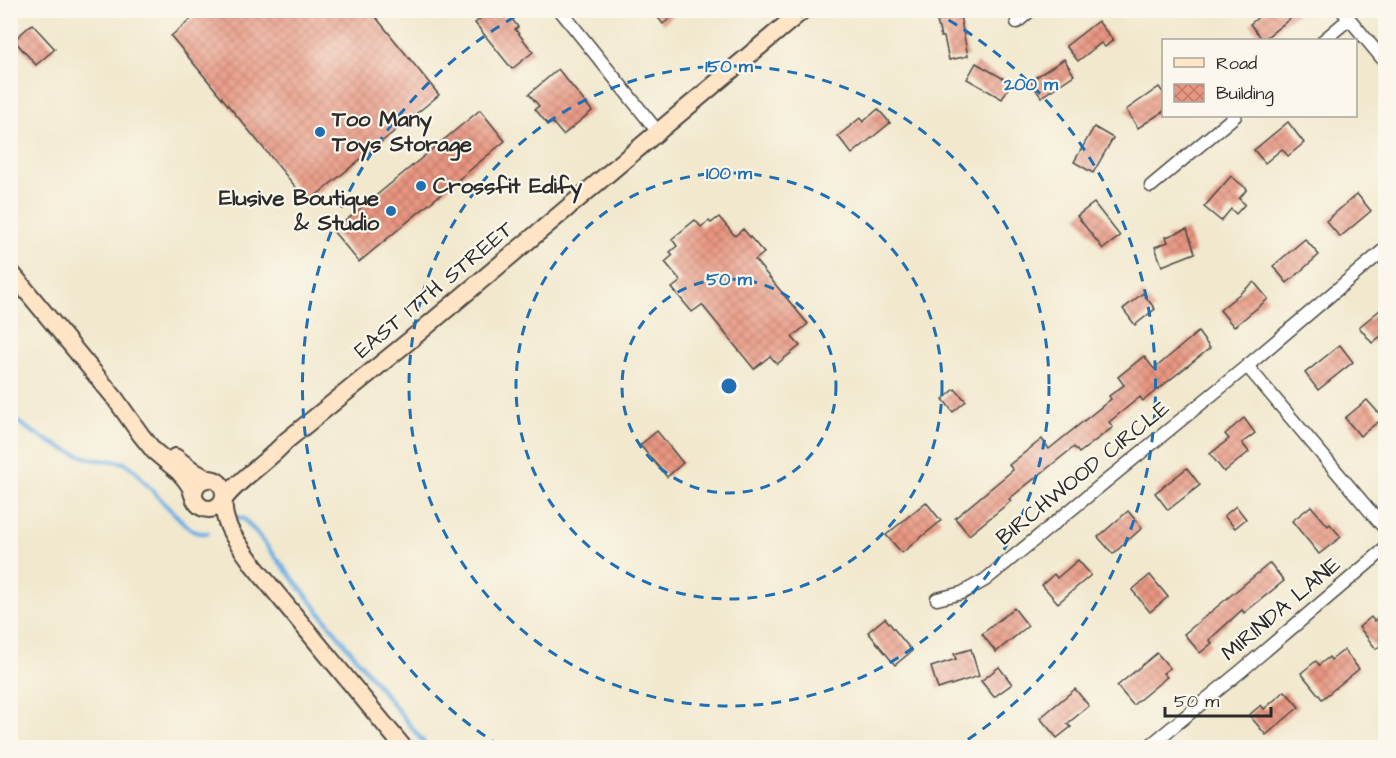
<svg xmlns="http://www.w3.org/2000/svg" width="1396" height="758" viewBox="0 0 1396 758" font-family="'Architects Daughter',sans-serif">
  <defs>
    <pattern id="building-cross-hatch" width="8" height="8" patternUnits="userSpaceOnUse" patternTransform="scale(1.5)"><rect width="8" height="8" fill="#e99681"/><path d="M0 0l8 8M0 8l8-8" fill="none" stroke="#bd7b6a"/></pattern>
  </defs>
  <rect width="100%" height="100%" fill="#fbf7ec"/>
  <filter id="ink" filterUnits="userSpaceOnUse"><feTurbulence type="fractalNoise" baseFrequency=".0167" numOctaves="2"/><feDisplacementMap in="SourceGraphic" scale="12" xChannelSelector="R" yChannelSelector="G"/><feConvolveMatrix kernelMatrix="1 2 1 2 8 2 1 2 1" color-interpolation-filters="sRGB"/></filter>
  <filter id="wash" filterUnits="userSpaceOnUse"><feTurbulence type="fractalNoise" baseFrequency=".008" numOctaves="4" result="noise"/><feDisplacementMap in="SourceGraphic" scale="24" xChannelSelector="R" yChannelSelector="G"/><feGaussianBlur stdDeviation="1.35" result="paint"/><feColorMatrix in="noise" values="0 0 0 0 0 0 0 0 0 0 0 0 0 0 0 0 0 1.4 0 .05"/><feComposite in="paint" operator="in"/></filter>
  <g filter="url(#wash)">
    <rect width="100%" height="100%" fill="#f1e8cd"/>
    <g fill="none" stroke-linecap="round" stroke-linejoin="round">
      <g stroke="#6dafe2" stroke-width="4.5">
        <path d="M10,416c25,19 52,35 82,43 12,3 25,-1 36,6 9,5 13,13 19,20 15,15 29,32 46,46l7,2h8"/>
        <path d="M237,517l7,2 10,11 174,218"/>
      </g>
    </g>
    <g id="blocks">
      <g fill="url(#building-cross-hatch)">
        <path d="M202,10h168l69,85 -131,107 -137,-166z"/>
        <path d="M491,10h10l5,7 3,-2 9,12 -3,2 18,23 -21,17 -37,-46z"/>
        <path d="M652,10h28l-17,14z"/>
        <path d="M1267,10h34l-38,30 -13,-16z"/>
        <path d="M960,16l8,40 -19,4 -5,-23h-3l-4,-16z"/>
        <path d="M1098,21l15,19 -8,7 -4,-4 -23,18 -12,-15z"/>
        <path d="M32,24l23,25 -19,16 -22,-25z"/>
        <path d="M1064,59l10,16 -33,22 -11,-16z"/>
        <path d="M976,63l35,20 -9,16 -35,-20z"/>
        <path d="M558,69l34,42 -29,24 -11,-13 -4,3 -13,-16 4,-3 -10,-12z"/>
        <path d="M1159,87l5,7v17l-26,17 -12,-18z"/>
        <path d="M878,109l12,14 -38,31 -14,-18 22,-18 3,4z"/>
        <path d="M480,110l25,31 -146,121 -26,-31z"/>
        <path d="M1288,122l16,21 -16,13 -6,-7 -17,14 -11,-13z"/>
        <path d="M1094,127l19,11 -20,35 -19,-11z"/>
        <path d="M1231,176l16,13 -8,10 6,5 -9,10 -5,-5 -10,12 -17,-14z"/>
        <path d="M1357,194l14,17 -31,26 -14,-16z"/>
        <path d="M1094,203l26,33 -17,13 -26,-33z"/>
        <path d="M719,217l16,19 8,-7 21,24 -9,7 53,64 -16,13 8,9 -23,18 -7,-8 -16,13 -52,-64 -10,7 -20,-24 9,-7 -16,-19 8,-7 -3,-3 7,-6 -5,-7 23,-19 6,7 8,-6 2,2z"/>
        <path d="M1187,229l8,24 -33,13 -7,-19 13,-5 -2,-5z"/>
        <path d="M1305,239l14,16 -32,28 -14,-17z"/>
        <path d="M1254,282l14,17 -34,28 -14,-17z"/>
        <path d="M1143,293l12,16 -20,16 -12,-16z"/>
        <path d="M1386,305v27l-14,11 -13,-16z"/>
        <path d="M1198,332l12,16 -67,53 -3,-4 -31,25 4,5 -34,26 -5,-6 -65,52 2,2 -42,34 -14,-17 58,-48 -4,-5 33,-26 7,10 62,-50 -2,-3 15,-11 -6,-8 26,-21 10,13z"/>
        <path d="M1340,345l13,17 -35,28 -13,-17z"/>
        <path d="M955,389l11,12 -13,11 -10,-13z"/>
        <path d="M1367,400l16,18 -23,18 -15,-18z"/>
        <path d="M1244,418l11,15 -13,10 7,9 -25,20 -14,-18 19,-15 -4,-5z"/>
        <path d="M657,431l26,32 -16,14 -27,-32z"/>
        <path d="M1187,468l13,17 -32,25 -13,-17z"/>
        <path d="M926,502l15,19 -39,32 -16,-18z"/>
        <path d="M1236,506l10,13 -11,9 -11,-12z"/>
        <path d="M1311,506l17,20 2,-2 11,13 -22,17 -27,-33z"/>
        <path d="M1128,511l14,17 -29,26 -15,-17z"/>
        <path d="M1078,560l13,15 -33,28 -16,-18 12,-11 3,4z"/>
        <path d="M1270,563l14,18 -40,32 -2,-3 -33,30 3,3 -12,10 -16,-19z"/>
        <path d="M1150,575l18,22 -18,15 -18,-22z"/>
        <path d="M1014,608l14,18 -32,26 -14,-18z"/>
        <path d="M1386,611v30l-10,8 -17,-22 12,-10 3,4z"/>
        <path d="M885,618l27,33 -17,14 -27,-33z"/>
        <path d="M971,649l8,27 -41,13 -7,-22 25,-8 -2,-5z"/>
        <path d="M1344,650l15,19 -37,30 -21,-26 15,-12 3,4 10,-8 2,3z"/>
        <path d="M1157,653l13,15 -7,5 4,4 -34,28 -16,-19z"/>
        <path d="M999,667l13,17 -18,13 -13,-16z"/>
        <path d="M1075,689l14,17 -22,18 4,3 -14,11 -17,-20z"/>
        <path d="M1285,691l14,16 -33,28 -17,-20 12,-10 3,4z"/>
      </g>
    </g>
  </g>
  <g filter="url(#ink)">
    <use href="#blocks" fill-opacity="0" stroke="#494743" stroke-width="1.5"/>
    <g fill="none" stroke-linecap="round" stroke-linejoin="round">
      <defs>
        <g id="street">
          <path d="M560,10l98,122"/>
          <path d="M1342,10l44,53"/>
          <path d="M1017,22l14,-12"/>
          <path d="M1324,40l25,-21"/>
          <path d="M1151,186l84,-70"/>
          <path d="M1247,366l139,164"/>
          <path d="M937,599l25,-6 23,-13 262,-214 139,-118"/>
          <path d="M1147,748l94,-77 145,-123"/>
        </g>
        <g id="secondary">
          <path d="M10,271l104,126 27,38 13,16 24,20 7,8 5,7 4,12"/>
          <path d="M175,457l20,15 13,7"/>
          <circle cx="209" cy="494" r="15"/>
          <path d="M224,499c18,-23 44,-37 62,-58l123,-100 394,-331"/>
          <path d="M224,500c-3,26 17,46 30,66l150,182"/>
        </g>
      </defs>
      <use href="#street" stroke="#494743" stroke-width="15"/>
      <use href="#secondary" stroke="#494743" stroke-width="20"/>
      <use href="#street" stroke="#fff" stroke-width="12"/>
      <use href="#secondary" stroke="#ffe4c6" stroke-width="16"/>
    </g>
  </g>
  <g fill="none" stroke="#1f6fb2" stroke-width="3" stroke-dasharray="10 8">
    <circle cx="729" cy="386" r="107"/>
    <circle cx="729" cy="386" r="213"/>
    <circle cx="729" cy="386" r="320"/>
    <path d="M500 746A427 427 0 0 1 525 11M933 11A427 427 0 0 1 958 746"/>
  </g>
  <g fill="#1f6fb2" stroke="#fbf7ec" stroke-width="2">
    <circle cx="320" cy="132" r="6"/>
    <circle cx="421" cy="186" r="6"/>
    <circle cx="391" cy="211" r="6"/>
  </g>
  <g text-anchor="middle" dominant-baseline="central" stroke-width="4.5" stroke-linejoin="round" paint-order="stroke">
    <g font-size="22" font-weight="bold" fill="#2b2b2b" stroke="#fbf7ec" text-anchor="start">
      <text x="332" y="119">Too Many<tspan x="332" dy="25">Toys Storage</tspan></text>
      <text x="433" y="186">Crossfit Edify</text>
      <text x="379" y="198" text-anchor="end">Elusive Boutique<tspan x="379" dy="25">&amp; Studio</tspan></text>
    </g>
    <g font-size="22" fill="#2b2b2b" stroke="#fbf7ec">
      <text transform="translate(434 290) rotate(-40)">EAST 17TH STREET</text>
      <text transform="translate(1083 473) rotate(-39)">BIRCHWOOD CIRCLE</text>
      <text transform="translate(1281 609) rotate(-40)">MIRINDA LANE</text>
    </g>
  </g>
  <circle cx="729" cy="386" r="9" fill="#1f6fb2" stroke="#fbf7ec" stroke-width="3"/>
  <g font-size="18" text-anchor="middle" font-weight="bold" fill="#1f6fb2" stroke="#fbf7ec" stroke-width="4.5" stroke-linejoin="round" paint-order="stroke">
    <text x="729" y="72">150 m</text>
    <text x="1031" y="90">200 m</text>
    <text x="729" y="179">100 m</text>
    <text x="729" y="285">50 m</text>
  </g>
  <rect width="1396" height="758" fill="none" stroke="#fbf7ec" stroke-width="36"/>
  <rect x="1162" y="39" width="195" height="78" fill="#fbf7ec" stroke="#a8a59f" stroke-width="1.5"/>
  <rect x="1174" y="58" width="30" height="9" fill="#ffe4c6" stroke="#a8a59f" stroke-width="1.5"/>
  <text x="1216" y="69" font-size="18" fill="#2b2b2b">Road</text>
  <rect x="1174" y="84" width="30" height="18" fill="url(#building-cross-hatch)" stroke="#a8a59f" stroke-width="1.5"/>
  <text x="1216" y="99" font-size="18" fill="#2b2b2b">Building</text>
  <path d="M1165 707v9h106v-9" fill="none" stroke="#2b2b2b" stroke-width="3"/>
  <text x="1174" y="707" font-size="18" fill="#2b2b2b" stroke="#fbf7ec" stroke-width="4.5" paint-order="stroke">50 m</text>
</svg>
